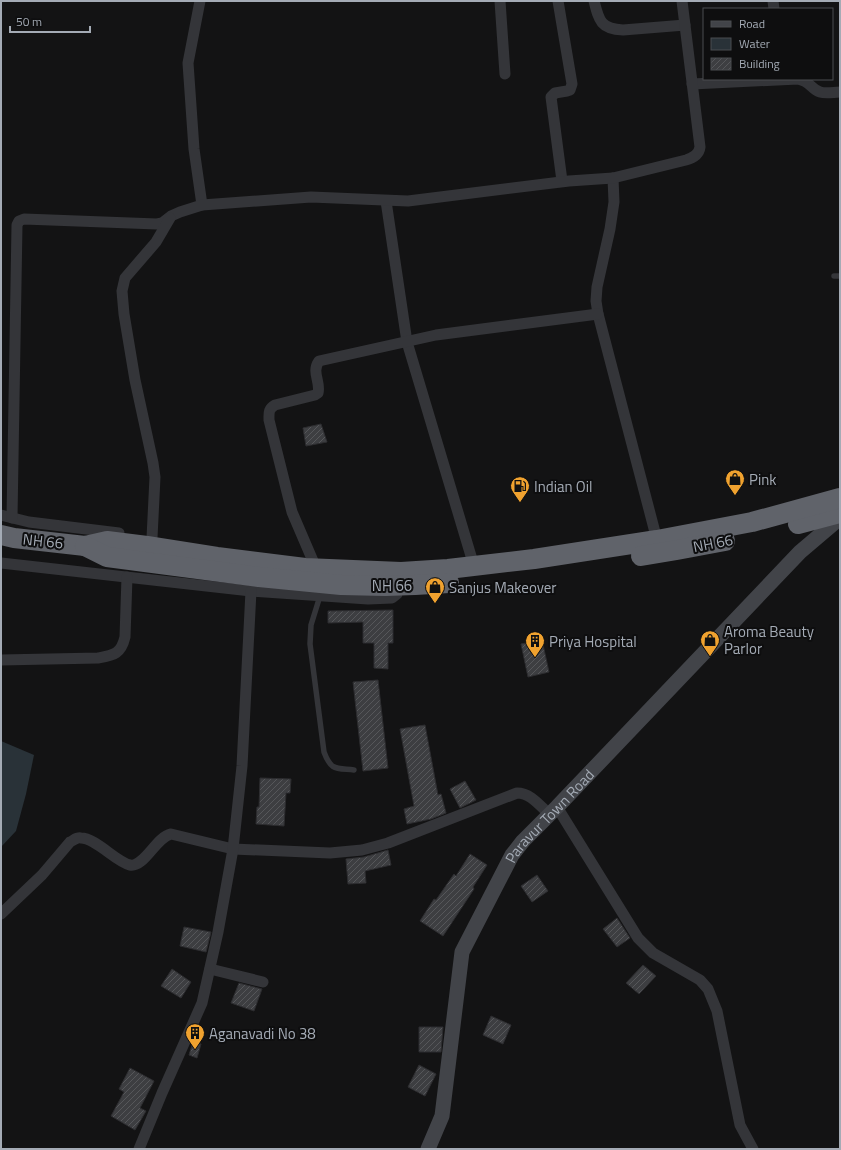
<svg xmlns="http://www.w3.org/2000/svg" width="841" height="1150" viewBox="0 0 841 1150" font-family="'Titillium Web',sans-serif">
  <defs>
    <pattern id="building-hatch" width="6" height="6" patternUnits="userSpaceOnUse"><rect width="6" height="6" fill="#3d3e41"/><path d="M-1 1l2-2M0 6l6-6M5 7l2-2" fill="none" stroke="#56575a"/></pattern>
  </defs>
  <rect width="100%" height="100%" fill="#131314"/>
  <path fill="#293238" d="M1,741l33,14 -8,39 -10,37 -15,16z"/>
  <g fill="url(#building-hatch)" stroke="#2d2d30">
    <path d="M321,424l6,18 -21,4 -3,-18z"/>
    <path d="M393,610v33h-5v26l-14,-1v-25h-11v-21l-35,1v-12z"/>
    <path d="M542,640l7,32 -21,5 -7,-33z"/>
    <path d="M378,680l10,88 -25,3 -10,-89z"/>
    <path d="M425,725l13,70 3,-1 5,19 -15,6 -24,5 -3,-15 10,-3 -14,-77z"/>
    <path d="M260,778l31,1 -1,14h-4l-2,33 -28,-2 1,-17h2z"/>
    <path d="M465,781l11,19 -16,8 -10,-19z"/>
    <path d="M388,850l3,15 -26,6 1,12 -18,1 -2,-25 18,-2z"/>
    <path d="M470,854l17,11 -14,22 1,2 -31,47 -23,-15 14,-22 2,1 18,-26 2,2z"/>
    <path d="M537,875l11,16 -16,11 -11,-16z"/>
    <path d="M617,918l13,20 -13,9 -14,-18z"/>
    <path d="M184,927l27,5 -5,20 -26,-6z"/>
    <path d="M643,965l13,11 -17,18 -13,-11z"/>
    <path d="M172,969l19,13 -10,16 -20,-12z"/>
    <path d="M239,983l23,6 -8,22 -23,-8z"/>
    <path d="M491,1016l20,9 -8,19 -20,-9z"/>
    <path d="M419,1027h24l-2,25h-22z"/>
    <path d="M193,1042l8,2 -4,14 -8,-3z"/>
    <path d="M419,1065l17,9 -11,22 -17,-9z"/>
    <path d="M130,1068l24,13 -14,27 6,3 -11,19 -24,-14 13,-24 -5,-3z"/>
  </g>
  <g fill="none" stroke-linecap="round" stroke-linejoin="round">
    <g stroke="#343539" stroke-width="5.5">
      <path d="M834,276h6"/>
      <path d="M320,596l-9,29 -1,19 14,108c7,19 12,16 30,18"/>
    </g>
    <g stroke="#343539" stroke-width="11">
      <path d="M200,1l-12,62 6,86 8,56"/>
      <path d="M500,1l5,73"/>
      <path d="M558,1l14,83 -2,6 -3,1 -12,2 -4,4 11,84"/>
      <path d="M594,1c5,20 7,28 29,29l62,-5"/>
      <path d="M773,1l1,8"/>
      <path d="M692,84l106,-5c12,2 13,10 22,13 6,2 14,0 20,0"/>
      <path d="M613,178l1,24 -4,27 -13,58 -1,14 2,13 59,226"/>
      <path d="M386,201l21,141 67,224"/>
      <path d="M1,515l28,7 90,11"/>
      <path d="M12,518l5,-293 2,-4 5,-2 133,5 5,-1 9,-7 9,-4 22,-7 109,-8 97,4 161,-20 44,-3 73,-18c7,-2 13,-5 14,-13l-18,-146"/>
      <path d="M152,538l3,-61 -2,-14 -18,-83 -11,-66 -2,-23 3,-13 31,-36 14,-24"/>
      <path d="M1,563l250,28 117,8 24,-1 5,-4 1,-8"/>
      <path d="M316,568l-24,-56 -23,-92c0,-7 -1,-11 6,-15l40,-10 3,-2c3,-11 -7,-21 1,-32l117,-26 162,-21"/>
      <path d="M1,660l97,-2c16,-3 23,-4 27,-21l2,-60"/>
      <path d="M557,807l81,131 15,15 47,27 8,9 9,22 23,114 13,24"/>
      <path d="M1,914l41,-39 28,-33c4,-2 7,-5 11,-4 15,0 35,24 49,27 14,3 26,-28 41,-31l62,15 97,4 32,-3 26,-7 129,-50c14,0 23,13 33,22"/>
      <path d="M210,969l53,13"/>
      <path d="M139,1149l23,-56 40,-90 16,-71 15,-83 9,-83 9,-175"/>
    </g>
    <path stroke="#424449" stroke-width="15" id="s1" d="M428,1149l14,-33 20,-164 50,-97 11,-14 34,-34 243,-255 40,-34"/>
    <g stroke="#60636a" stroke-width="20">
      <path d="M798,524l42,-11"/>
      <path d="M1,535l13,3 71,8 22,-5 40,5 70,11 88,11 96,4 47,-3 86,-10 123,-19 95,-18 88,-24"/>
      <path d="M85,546l22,11 152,20 82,8 44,1 30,-1 34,-2"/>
      <path d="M641,556l36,-6 48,-9"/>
    </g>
  </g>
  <defs>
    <symbol id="shop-pin" viewBox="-11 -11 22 30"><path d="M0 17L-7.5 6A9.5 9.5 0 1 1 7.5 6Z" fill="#f0a22f" stroke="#0e0e0f"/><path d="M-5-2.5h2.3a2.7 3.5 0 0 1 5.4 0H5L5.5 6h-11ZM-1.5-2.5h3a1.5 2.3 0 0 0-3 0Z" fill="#111"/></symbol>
    <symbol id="fuel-pin" viewBox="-11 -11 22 30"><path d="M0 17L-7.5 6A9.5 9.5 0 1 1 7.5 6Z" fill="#f0a22f" stroke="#0e0e0f"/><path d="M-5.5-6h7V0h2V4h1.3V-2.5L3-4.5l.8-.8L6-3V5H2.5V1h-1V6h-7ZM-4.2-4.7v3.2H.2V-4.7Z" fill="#111"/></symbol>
    <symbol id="building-pin" viewBox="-11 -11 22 30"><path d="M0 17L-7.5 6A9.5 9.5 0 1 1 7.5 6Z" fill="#f0a22f" stroke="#0e0e0f"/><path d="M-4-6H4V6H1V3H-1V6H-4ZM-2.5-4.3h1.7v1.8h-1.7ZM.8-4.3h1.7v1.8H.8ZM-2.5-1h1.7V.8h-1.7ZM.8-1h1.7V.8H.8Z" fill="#111"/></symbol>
  </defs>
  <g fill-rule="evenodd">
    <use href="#shop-pin" x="724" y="468" width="22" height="30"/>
    <use href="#fuel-pin" x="509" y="475" width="22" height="30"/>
    <use href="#shop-pin" x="424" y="576" width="22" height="30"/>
    <use href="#shop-pin" x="699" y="629" width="22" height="30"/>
    <use href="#building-pin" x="524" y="630" width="22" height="30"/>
    <use href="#building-pin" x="184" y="1022" width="22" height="30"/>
  </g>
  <g text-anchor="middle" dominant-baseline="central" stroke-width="4" stroke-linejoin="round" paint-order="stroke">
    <g font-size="15" fill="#a4abb5" stroke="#0e0e0f" text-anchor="start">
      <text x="749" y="479">Pink</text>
      <text x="534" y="486">Indian Oil</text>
      <text x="449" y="587">Sanjus Makeover</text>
      <text x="724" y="631">Aroma Beauty<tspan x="724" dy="17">Parlor</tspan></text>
      <text x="549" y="641">Priya Hospital</text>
      <text x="209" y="1033">Aganavadi No 38</text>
    </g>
    <g font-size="15" fill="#a4abb5" stroke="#0e0e0f">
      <text transform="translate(43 541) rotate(6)">NH 66</text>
      <text transform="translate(713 543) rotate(-11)">NH 66</text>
      <text x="392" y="585">NH 66</text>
      <text stroke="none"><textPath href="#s1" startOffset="364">Paravur Town Road</textPath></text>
    </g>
  </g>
  <rect width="841" height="1150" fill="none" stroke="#a4abb5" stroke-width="4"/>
  <rect x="703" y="8" width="130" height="72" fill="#0e0e0f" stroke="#4a4d51"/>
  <rect x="711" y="21" width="20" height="6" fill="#424449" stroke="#4a4d51"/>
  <text x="739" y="28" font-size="12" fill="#a4abb5">Road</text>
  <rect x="711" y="38" width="20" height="12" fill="#293238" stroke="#4a4d51"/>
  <text x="739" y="48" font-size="12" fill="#a4abb5">Water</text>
  <rect x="711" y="58" width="20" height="12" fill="url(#building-hatch)" stroke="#4a4d51"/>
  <text x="739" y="68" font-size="12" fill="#a4abb5">Building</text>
  <path d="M10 26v6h80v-6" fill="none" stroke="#a4abb5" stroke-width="2"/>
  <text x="16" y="26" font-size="12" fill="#a4abb5" stroke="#0e0e0f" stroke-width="3" paint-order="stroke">50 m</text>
</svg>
